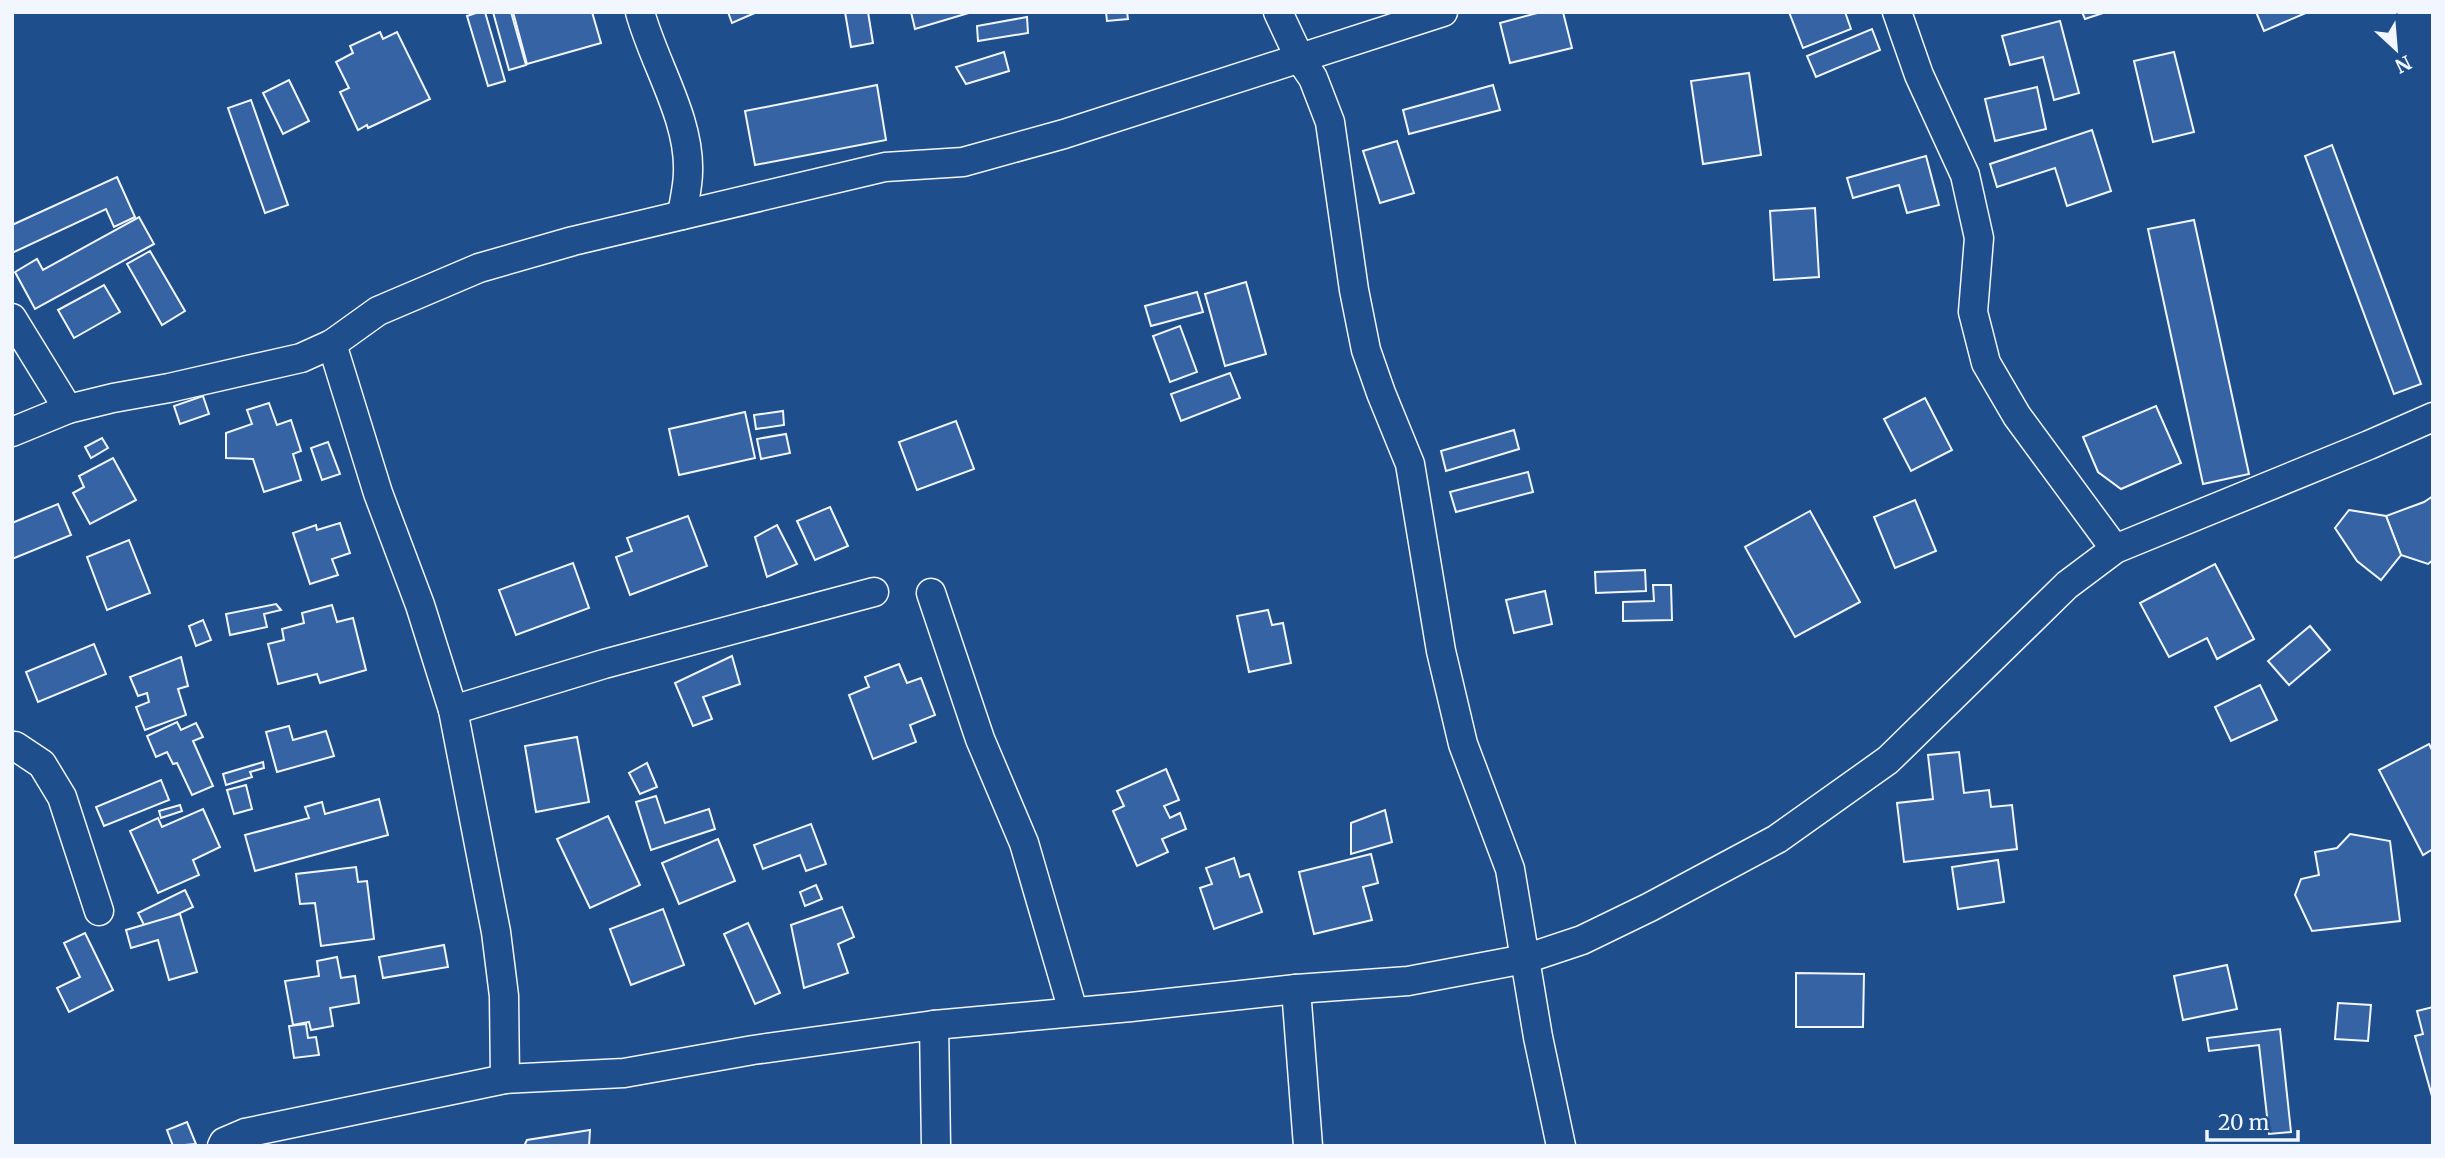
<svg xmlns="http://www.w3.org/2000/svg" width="2445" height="1158" viewBox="0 0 2445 1158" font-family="Merriweather,serif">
  <rect width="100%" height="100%" fill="#1f4e8c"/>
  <g fill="#3563a3" stroke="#f2f6ff" stroke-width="2">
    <path d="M479,12h6l20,69 -17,5 -21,-70z"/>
    <path d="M493,12h18l15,53 -17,5z"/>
    <path d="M513,12h79l9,31 -74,21z"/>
    <path d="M728,12h29l-25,11z"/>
    <path d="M845,12h23l5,31 -22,4z"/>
    <path d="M911,12h61l-57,17z"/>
    <path d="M1106,12h21l1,7 -21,2z"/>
    <path d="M1541,12h22l9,36 -62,15 -10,-40z"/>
    <path d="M1789,12h56l6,17 -48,19z"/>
    <path d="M2082,12h24l-21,7z"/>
    <path d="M2256,12h52l-44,19z"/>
    <path d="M1027,17l1,16 -50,8 -1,-15z"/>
    <path d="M2060,21l19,72 -25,7 -11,-43 -33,8 -8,-29z"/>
    <path d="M1872,29l8,21 -64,27 -9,-21z"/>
    <path d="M380,32l3,7 14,-7 33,67 -62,29 -1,-3 -9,5 -18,-38 9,-4 -13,-26 17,-9 -3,-7z"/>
    <path d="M1004,52l5,19 -43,13 -10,-17z"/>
    <path d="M2174,52l20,80 -41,10 -19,-81z"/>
    <path d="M1749,73l12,82 -58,9 -12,-83z"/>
    <path d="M289,80l20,41 -26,13 -20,-41z"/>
    <path d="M877,85l9,55 -131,25 -10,-54z"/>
    <path d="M1493,85l7,25 -91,24 -6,-24z"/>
    <path d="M2037,87l9,42 -51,12 -10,-42z"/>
    <path d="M251,100l37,105 -23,8 -37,-105z"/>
    <path d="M2092,130l19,61 -44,15 -12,-38 -58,19 -7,-23z"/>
    <path d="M1397,141l17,52 -34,10 -17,-52z"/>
    <path d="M2332,145l89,239 -27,10 -89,-238z"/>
    <path d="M1926,156l13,49 -32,8 -8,-28 -46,13 -6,-20z"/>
    <path d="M117,177l18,40 -21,10 -8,-18 -94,44v-28z"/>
    <path d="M1815,208l4,69 -45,3 -4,-69z"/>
    <path d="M139,217l15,27 -119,65 -20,-37 22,-13 6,11z"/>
    <path d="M2194,220l55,254 -46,10 -55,-255z"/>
    <path d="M150,251l35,60 -23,14 -35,-61z"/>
    <path d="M1246,282l20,72 -41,12 -20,-72z"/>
    <path d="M104,285l16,27 -46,26 -16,-28z"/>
    <path d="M1197,292l6,20 -52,14 -6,-20z"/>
    <path d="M1180,326l17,46 -27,10 -17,-46z"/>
    <path d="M1230,373l10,25 -59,23 -10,-27z"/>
    <path d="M203,396l6,18 -29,10 -6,-18z"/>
    <path d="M1925,398l27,52 -41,21 -27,-52z"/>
    <path d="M269,403l8,22 14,-5 10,31 -8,3 8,26 -37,12 -11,-33 -27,-1v-25l26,-9 -5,-14z"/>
    <path d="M2156,406l25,57 -60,26 -23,-17 -15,-35z"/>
    <path d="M783,411l1,14 -28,4 -2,-14z"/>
    <path d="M745,412l10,46 -76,17 -10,-46z"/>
    <path d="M956,421l18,48 -57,21 -18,-48z"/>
    <path d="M1514,430l5,19 -73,22 -5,-20z"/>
    <path d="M786,434l4,19 -29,6 -4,-20z"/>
    <path d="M102,438l6,10 -17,10 -6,-11z"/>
    <path d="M328,442l12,32 -18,6 -11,-32z"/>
    <path d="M113,458l23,42 -46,24 -17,-31 11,-6 -5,-11z"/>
    <path d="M1528,472l5,20 -77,20 -6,-20z"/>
    <path d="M2433,496v64l-5,4 -27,-9 -15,-39 38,-14z"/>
    <path d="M1915,500l21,51 -41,17 -21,-51z"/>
    <path d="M58,504l13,31 -59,24v-36z"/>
    <path d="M830,507l18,39 -33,14 -18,-39z"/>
    <path d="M2349,510l37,6 15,39 -20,25 -24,-19 -22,-33z"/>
    <path d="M1810,511l50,91 -65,35 -50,-90z"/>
    <path d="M688,516l19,50 -77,29 -14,-38 16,-6 -5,-13z"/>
    <path d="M340,523l10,30 -18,6 6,16 -28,9 -17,-51 23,-8 1,5z"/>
    <path d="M777,525l20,39 -30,13 -12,-40z"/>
    <path d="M129,540l21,53 -43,17 -20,-53z"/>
    <path d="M573,563l16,45 -73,27 -17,-45z"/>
    <path d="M2215,564l39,75 -37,20 -10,-21 -38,19 -29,-54z"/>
    <path d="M1645,570l1,21 -50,2 -1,-21z"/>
    <path d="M1653,585h18l1,35 -49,1v-19l31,-1z"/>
    <path d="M1545,591l7,33 -38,9 -8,-33z"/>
    <path d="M276,604l5,6 -17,4 3,13 -37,8 -4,-21z"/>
    <path d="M332,605l5,17 16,-4 13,52 -46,13 -3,-9 -39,10 -10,-40 16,-4 -2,-11 22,-6 -2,-10z"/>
    <path d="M1268,610l4,15 11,-2 8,40 -42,9 -12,-56z"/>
    <path d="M203,620l8,20 -15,6 -7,-20z"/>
    <path d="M2310,626l20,24 -41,35 -21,-24z"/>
    <path d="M94,644l12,30 -68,28 -12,-30z"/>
    <path d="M732,656l8,28 -37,13 9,22 -19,7 -18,-43z"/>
    <path d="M181,657l7,29 -10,3 8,26 -41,15 -9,-23 13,-5 -2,-9 -9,3 -8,-19z"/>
    <path d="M899,664l8,19 14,-5 14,37 -25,10 6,17 -43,17 -24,-64 20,-8 -4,-10z"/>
    <path d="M2260,685l17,35 -46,21 -16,-34z"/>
    <path d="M177,722l4,8 15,-7 7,14 -10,4 20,45 -21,9 -15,-32 -4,1 -6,-12 -11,5 -9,-21z"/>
    <path d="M289,726l4,14 33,-9 8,25 -57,16 -11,-40z"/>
    <path d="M577,737l12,65 -53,10 -11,-66z"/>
    <path d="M2429,744l4,8v97l-10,6 -44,-85z"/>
    <path d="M1959,752l5,41 25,-3 2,17 21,-2 5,44 -113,13 -7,-59 36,-4 -5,-44z"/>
    <path d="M263,762l1,6 -14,4 2,5 -26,8 -3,-11z"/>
    <path d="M647,763l10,24 -17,7 -11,-21z"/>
    <path d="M1166,769l13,31 -15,6 6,12 10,-5 6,16 -24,10 6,13 -31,14 -24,-55 11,-5 -7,-15z"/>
    <path d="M161,780l8,20 -65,26 -8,-19z"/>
    <path d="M246,785l6,24 -18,5 -7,-24z"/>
    <path d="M656,796l9,27 44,-14 6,20 -64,21 -15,-48z"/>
    <path d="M379,799l9,36 -133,36 -10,-36 64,-17 -4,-11 17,-5 3,12z"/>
    <path d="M180,805l2,6 -21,7 -2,-7z"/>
    <path d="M203,809l17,38 -27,13 6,15 -41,18 -28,-62 28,-13 4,9z"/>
    <path d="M1385,810l7,32 -41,12v-31z"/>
    <path d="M608,816l32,69 -50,23 -33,-69z"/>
    <path d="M811,824l15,40 -20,7 -6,-16 -37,14 -9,-24z"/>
    <path d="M2350,834l40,7 10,80 -88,10 -17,-36 6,-16 18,-4 -4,-23 22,-4z"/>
    <path d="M718,839l17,42 -56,23 -17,-41z"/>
    <path d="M1371,854l7,29 -15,4 9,33 -58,14 -15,-62z"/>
    <path d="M1234,858l6,19 9,-3 13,38 -48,17 -14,-41 12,-4 -6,-16z"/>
    <path d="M1998,860l6,42 -46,7 -6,-42z"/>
    <path d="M356,867l2,15 9,-1 7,58 -53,7 -6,-43 -15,1 -4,-30z"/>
    <path d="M816,885l6,14 -17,7 -5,-14z"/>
    <path d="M185,890l8,17 -47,22 -8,-16z"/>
    <path d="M842,907l12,30 -16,7 10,29 -44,15 -13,-63z"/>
    <path d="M663,909l21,56 -53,20 -21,-56z"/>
    <path d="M180,914l17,58 -28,8 -11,-40 -27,8 -5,-18z"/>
    <path d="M748,923l32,70 -25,11 -31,-70z"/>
    <path d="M85,933l28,57 -44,22 -12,-24 23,-11 -16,-34z"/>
    <path d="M444,945l4,22 -65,11 -4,-21z"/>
    <path d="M337,957l4,21 14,-2 4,27 -29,5 3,18 -22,4 -2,-8 -16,3 -8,-44 34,-5 -2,-15z"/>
    <path d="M2227,965l10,44 -54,11 -9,-44z"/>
    <path d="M1796,973l68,1 -1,53h-67z"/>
    <path d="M2338,1003l33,2 -3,36 -33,-2z"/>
    <path d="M2433,1007v88l-1,1 -17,-60 8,-2 -6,-23z"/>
    <path d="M306,1024l2,14 8,-1 3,18 -25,3 -5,-32z"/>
    <path d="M2280,1029l11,103 -22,2 -10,-89 -50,6 -2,-13z"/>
    <path d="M187,1122l9,22 -23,2 -6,-16z"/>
    <path d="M590,1130l-1,16h-65l3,-6z"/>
  </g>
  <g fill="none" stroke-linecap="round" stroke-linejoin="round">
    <defs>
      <g id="street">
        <path d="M640,12c14,52 50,106 48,160 0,14 -4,29 -6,43"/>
        <path d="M1278,12l22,47 13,19 17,44 24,168 12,60 15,43 29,71 31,187 22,93 47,125 28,168 23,109"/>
        <path d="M1897,12l22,63 46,100 14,63 -6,74 13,51 31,53 98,133"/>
        <path d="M12,318l56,91"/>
        <path d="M332,344l46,149 42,112 33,105 43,222 8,64 1,83"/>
        <path d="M12,432l56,-23 45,-11 56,-10 132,-30 31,-14 46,-33 101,-43 94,-27 312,-74 78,-5 101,-28 379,-122"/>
        <path d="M931,593l49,146 44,104 49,168"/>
        <path d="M453,710l151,-46 270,-72"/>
        <path d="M15,746l27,18 20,33 37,114"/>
        <path d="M1296,989l12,157"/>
        <path d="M934,1025l2,121"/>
        <path d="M222,1146l2,-4 21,-9 260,-54 119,-6 129,-23 181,-25 197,-18 165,-18 112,-8 117,-22 57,-19 68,-33 127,-68 111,-79 179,-175 48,-36 254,-104 64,-28"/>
      </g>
    </defs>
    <use href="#street" stroke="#f2f6ff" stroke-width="31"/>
    <use href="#street" stroke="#1f4e8c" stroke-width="28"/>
  </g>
  <rect width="2445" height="1158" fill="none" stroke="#f2f6ff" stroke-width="28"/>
  <g transform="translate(2396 49) rotate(154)" stroke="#1f4e8c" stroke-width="5" paint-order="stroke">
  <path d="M0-5L12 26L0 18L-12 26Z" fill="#f2f6ff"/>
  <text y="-10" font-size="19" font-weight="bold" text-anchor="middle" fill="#f2f6ff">N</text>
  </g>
  <path d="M2207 1130v10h91v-10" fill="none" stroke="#f2f6ff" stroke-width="3.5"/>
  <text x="2218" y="1130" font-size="21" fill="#f2f6ff" stroke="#1f4e8c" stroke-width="5" paint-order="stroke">20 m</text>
</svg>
